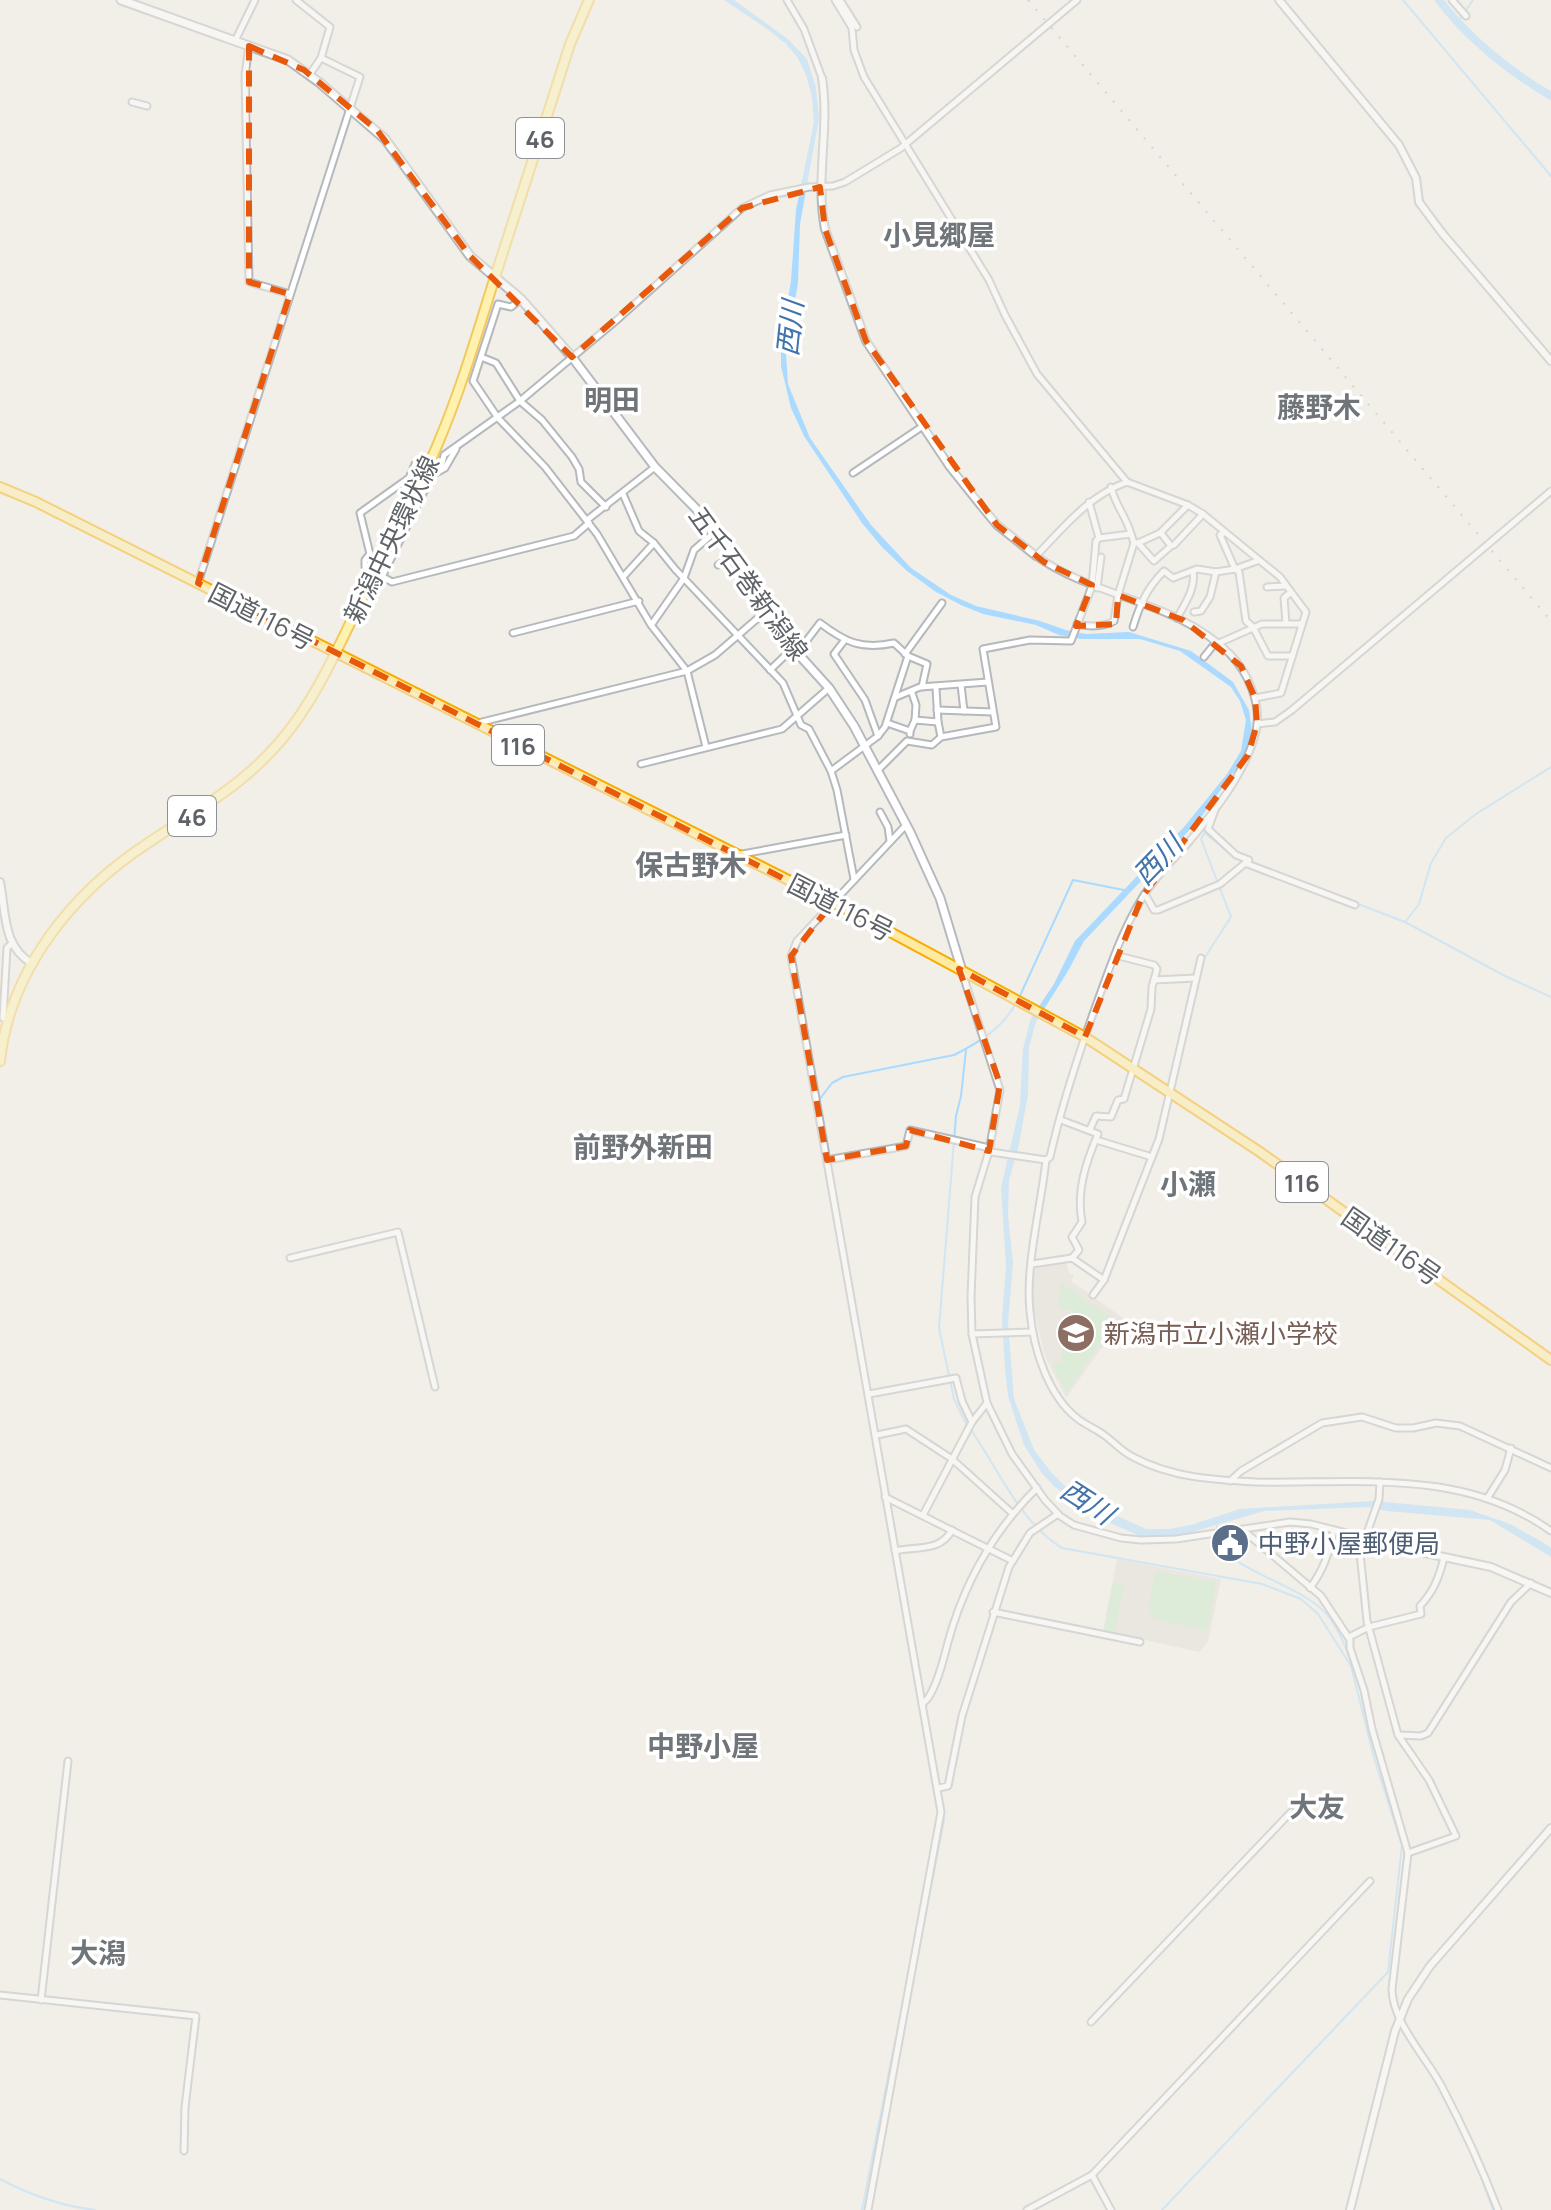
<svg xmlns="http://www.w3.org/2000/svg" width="1551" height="2210" viewBox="0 0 1551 2210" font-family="Manrope,'Noto Sans JP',sans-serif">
  <rect width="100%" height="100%" fill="#f1efe8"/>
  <g fill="#e1ded6">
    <path d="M1066,1261l3,12 5,3 -3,5 52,37 -57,80 -21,-42 -12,-50 -1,-24 2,-16z"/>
    <path d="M1117,1559l104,20 -13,62 -8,11 -97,-21z"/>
  </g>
  <g fill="#c5e8c5">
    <path d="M1060,1283l55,37 -48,72 -16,-29h10l2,-26 8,-1 1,-26 -14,-1z"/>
    <path d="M1156,1571l60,11 -9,48 -52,-10 -7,-12z"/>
    <path d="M1113,1582l11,2 -9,48 -11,-2z"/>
  </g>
  <path fill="#aadaff" d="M724,0h10l55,40 18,19 9,29 3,30 -19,106 -2,59 -12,71 2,30 22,54 61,87 40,43 40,27 25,11 64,15 26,9 20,4 43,-2 62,19 42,31 16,28 3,21 -5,17 -9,18 -39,54 -115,121 -16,30 -32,51 -7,25 -1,47 -9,50 -10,37 -1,35 5,47 -5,60 6,76 20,51 17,22 19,19 23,14 53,24h23l22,-4 49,-16 134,-8 96,9 40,14 34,19 7,5v9l-61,-37 -103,-9 -19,-4 -104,4 -85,25h-39l-41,-18 -44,-31 -14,-15 -17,-27 -16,-49 -3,-27 -3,-49 4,-54 -5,-78 19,-83 3,-56 8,-31 23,-34 21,-43 109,-114 43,-53 14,-23 5,-31 -6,-19 -9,-14 -51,-36 -40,-12h-59l-22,-4 -23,-10 -53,-11 -22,-9 -25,-13 -29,-21 -25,-24 -20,-24 -58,-87 -13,-28 -10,-42v-26l10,-59 5,-71 18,-88 -2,-25 -6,-22 -8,-17 -12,-14 -20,-16z"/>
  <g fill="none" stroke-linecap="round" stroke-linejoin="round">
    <g stroke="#aadaff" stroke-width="2">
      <path d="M1403,0l148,176"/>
      <path d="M1458,22l15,-22"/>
      <path d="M1197,822l8,11 28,23"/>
      <path d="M1265,868l140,54 100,54 46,21"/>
      <path d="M1406,921l13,-17 12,-41 15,-25 30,-24 75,-47"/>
      <path d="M1203,960l28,-43 -30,-78 3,-5"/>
      <path d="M1019,998l54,-118 51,10"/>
      <path d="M966,1050l-5,46 -5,20 -17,212 15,71 13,26"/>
      <path d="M819,1100l13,-17 11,-6 111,-22c24,-12 49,-27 62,-52"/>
      <path d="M816,1106v14l18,97"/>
      <path d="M1152,1163l9,-23"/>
      <path d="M971,1430c28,40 48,91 91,118l200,36 39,15 17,15 33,52 24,95 27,84 -14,127 -226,238"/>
      <path d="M881,1483l8,45"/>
      <path d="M1217,1522c0,5 -1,13 1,18 14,33 87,45 111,77 31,43 42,124 59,176"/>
      <path d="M900,1590l5,29"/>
      <path d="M1397,1922l8,-70"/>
      <path d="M1390,1984l-1,8 6,25"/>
      <path d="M904,2026l40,-206 -2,-6"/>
      <path d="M1433,2077l42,83"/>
      <path d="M1477,2166l16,44"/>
      <path d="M0,2179c30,16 61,27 95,31"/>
      <path d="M862,2210l33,-169 3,-6"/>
    </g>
    <path stroke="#aadaff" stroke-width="8" d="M1439,0c30,39 70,71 112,96"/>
    <defs>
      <g id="minor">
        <path d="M296,0l34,27 -9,31 -11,16"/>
        <path d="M787,0l17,29 18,49"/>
        <path d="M835,0l17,28 2,22 10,27 125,203 16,35 32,59 90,108"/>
        <path d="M840,0l17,27"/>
        <path d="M1452,0l14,16"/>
        <path d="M235,41l20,-41"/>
        <path d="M249,46l-4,29 4,207 41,12"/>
        <path d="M132,102l15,4"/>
        <path d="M521,299l-10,8 -13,-3 -25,77 25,37 47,49 52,67 54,91 36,46 19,76"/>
        <path d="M481,357l15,6 24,38 22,19 30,37 7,12 2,13 25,25"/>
        <path d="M853,473l70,-47"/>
        <path d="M623,494l16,37 15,12"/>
        <path d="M587,520l68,-53"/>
        <path d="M589,523l-15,13 -182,46 -27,-15v-7l5,-6 -10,-41 49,-35 6,-14 4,-3 22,6 3,-12 76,-54 98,-82 124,-111 28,-13 39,-8 24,-1 12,-4 56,-34 176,-148"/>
        <path d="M1225,532l-5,3 15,34 4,3 7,49 7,6 15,29h24"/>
        <path d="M1161,533l10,13 3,-1 29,-31"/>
        <path d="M1131,534l3,9h4l22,-10 28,-28"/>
        <path d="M1099,538l32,-4c-4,-16 -16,-29 -20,-47"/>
        <path d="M1138,543l16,18 17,-15"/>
        <path d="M718,565l13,-8"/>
        <path d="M382,577l50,-102 13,-7 11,-19"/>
        <path d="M623,577l31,-34 21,26 108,114 18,42 8,4 22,42 6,19 17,89"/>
        <path d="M198,583l162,-506 -39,-19"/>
        <path d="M1267,587l19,-1"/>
        <path d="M1097,588l4,-31"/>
        <path d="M1194,612l7,-1 9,-14 6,-25"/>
        <path d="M1177,618c8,-14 19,-30 16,-47"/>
        <path d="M1286,623l-2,-25 7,-6"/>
        <path d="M652,624l32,-46 10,-28 23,-20"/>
        <path d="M1077,624c11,3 27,3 37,-3l4,-26 16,-52"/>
        <path d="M1133,627c7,-23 14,-39 31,-56l9,7 24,-9 19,3 19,-3 22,-8"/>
        <path d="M513,633l126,-32"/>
        <path d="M844,641l-10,13 31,46 13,36"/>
        <path d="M1219,643l43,-19h40"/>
        <path d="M798,652l22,-29c25,19 41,27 74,20l14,13 19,8 -5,23"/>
        <path d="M905,654l37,-51"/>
        <path d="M1204,657l12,-15"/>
        <path d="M770,670l23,-22"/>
        <path d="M961,685l3,26"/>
        <path d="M912,693l4,12 -1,15"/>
        <path d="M896,697l24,-10 68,-5"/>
        <path d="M1255,698l26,-5 25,-81 -26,-35 -77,-63 -15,-9 -61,-23c-39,14 -63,45 -91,74 59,42 142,45 194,98 18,18 32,51 26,77 -10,42 -42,81 -69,113 -16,18 -34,35 -46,56 -19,31 -31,67 -43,100 -19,52 -36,104 -48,157l-4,3c-5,46 -21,107 -16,151 3,37 18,85 48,108 8,6 18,10 26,16 10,7 18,17 29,22 39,21 82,23 124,25 103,2 205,-14 294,49"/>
        <path d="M937,710l56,2"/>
        <path d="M938,722l3,15"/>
        <path d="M478,723l209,-52 28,-16 50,-43"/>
        <path d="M887,723l23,8v3"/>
        <path d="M1257,724l18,-2 17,-12 259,-219"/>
        <path d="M910,731l5,-11 23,2 -2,-34"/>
        <path d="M641,764l141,-35 47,-41"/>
        <path d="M831,771l47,-35 7,-9 23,-71"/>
        <path d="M877,771l30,-30 25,4 9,-8 55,-10 -13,-78 47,-9 41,1 21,-55 4,-45 3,-3 -10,-36"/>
        <path d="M880,812l8,15 2,14"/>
        <path d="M737,855l109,-20"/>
        <path d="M1245,863l110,42"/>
        <path d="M1145,894l9,16h4l62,-26 29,-24 -13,-5 -28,-26 7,-19"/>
        <path d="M962,972l38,118 -11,61 -14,46 -4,100 1,37 15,69 25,51 33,46 15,16 14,9 47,13 20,2 35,-1 114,-17 21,2 114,29"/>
        <path d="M1154,980l42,-2"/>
        <path d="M3,1018l4,-70 4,-4"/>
        <path d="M1061,1120l37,14c-12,28 -22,57 -16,88l-10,15 7,13 -7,8"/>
        <path d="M1090,1129l6,-13 15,1 7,-17 6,-1 27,-90 1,-22 5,-18 -3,-4 -39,-10"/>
        <path d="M1096,1140l56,17"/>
        <path d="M827,1160l79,-14 4,-16 75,17 6,5 55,8"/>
        <path d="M290,1258l108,-26 37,155"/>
        <path d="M1032,1264l40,-6 32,22"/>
        <path d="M1093,1295l11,-15 55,-141 42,-181"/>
        <path d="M972,1334l61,-2"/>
        <path d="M869,1394l87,-16 6,23 10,21"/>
        <path d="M877,1435l29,-6 46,30 60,54"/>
        <path d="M1230,1481l11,-10 81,-48 40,-6 34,11h17l23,-5 24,3 91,42"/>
        <path d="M1380,1482l-1,17 -19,54 7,68 31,114 31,45 27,56 -48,17"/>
        <path d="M885,1497l128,64"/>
        <path d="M1488,1497l17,-27 6,-22"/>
        <path d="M923,1515l49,-93 15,-19"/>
        <path d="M1244,1531l77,65 29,44v8l14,42 8,39 36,124 -16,136c0,33 35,69 50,98 21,40 40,81 56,123"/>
        <path d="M895,1551c23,-5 45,1 57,-21"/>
        <path d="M1310,1588c14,-19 19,-35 24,-58"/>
        <path d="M993,1612l147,30"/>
        <path d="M1349,1637l20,-10 52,-13 -1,-8c14,-15 19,-29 24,-48"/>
        <path d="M922,1704c13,-8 22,-46 26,-62 16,-58 46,-112 89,-154"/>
        <path d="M1399,1735l22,1 7,-3 83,-131 20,-19"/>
        <path d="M938,1788l10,-2 14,-70 47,-149 21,-34 28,-19"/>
        <path d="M0,1995l196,21 -11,91 -1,44"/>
        <path d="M41,2000l27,-239"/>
        <path d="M1091,2022l200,-210"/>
        <path d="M1092,2175l19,35"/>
        <path d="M868,2210l73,-398 -150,-856 6,-15 109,-116"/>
        <path d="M1027,2210l65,-35 278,-294"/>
      </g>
      <g id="tertiary">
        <path d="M1279,0l120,145 17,33 3,24 23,31 109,128"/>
        <path d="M822,78c8,50 -7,100 3,151l41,112 84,126 32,40 15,18 39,31"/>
        <path d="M0,882c6,30 2,65 33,82"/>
        <path d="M1425,1553l66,14 60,26"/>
        <path d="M1350,2210l45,-179 13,-32 22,-33 121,-138"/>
      </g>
      <path id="secondary" d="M121,0l167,60 32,23 65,56 85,117 51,43 51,58 83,110 62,63 41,72 24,34 47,52 25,38 56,106 30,66 22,73"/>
      <path id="primary" d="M0,1061c10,-92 73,-169 148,-218 57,-38 107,-64 148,-122 28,-39 47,-85 69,-128 25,-50 53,-100 74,-152 22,-52 38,-107 55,-161 25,-78 51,-157 76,-236l19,-44"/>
      <path id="trunk" d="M0,487l36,15 830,417 219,118 175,115 291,208"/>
    </defs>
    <use href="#minor" stroke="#b5b8bc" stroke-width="9"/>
    <use href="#tertiary" stroke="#b5b8bc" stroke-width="10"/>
    <use href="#secondary" stroke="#b6babf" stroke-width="11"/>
    <use href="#primary" stroke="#f2c960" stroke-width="12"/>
    <use href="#trunk" stroke="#f9ab00" stroke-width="12"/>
    <use href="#minor" stroke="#fff" stroke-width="5"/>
    <use href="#tertiary" stroke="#fff" stroke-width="6"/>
    <use href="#secondary" stroke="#fff" stroke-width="7"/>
    <use href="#primary" stroke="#fff2af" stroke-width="8"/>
    <use href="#trunk" stroke="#feeaa1" stroke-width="8"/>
    <path stroke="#b6b7b8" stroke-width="2" stroke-dasharray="2 10" stroke-linecap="butt" d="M1028,0l523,621"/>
  </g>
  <path d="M0 0H1551V2210H0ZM249,46l55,24 73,60 93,126 102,101 170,-149 78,-21 5,42 41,112 131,184 47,37 48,23 -16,41 40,-2 2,-29 65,25 58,46 14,32 2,26 -9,31 -106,142 -57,140 -126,-68 41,115 -11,67 -79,-21 -4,16 -79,14 -36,-204 41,-53 -634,-320 92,-289 -41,-12z" fill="#f1efe8" fill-opacity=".55" fill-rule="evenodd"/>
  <path fill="none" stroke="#e8590c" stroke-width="6" stroke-dasharray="16 10" stroke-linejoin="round" d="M249,46l55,24 73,60 93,126 102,101 170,-149 78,-21 5,42 41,112 131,184 47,37 48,23 -16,41 40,-2 2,-29 65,25 58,46 14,32 2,26 -9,31 -106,142 -57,140 -126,-68 41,115 -11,67 -79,-21 -4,16 -79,14 -36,-204 41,-53 -634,-320 92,-289 -41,-12z"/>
  <defs>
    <symbol id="school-disc" viewBox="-11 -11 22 22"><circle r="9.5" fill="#8d6e63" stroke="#fff"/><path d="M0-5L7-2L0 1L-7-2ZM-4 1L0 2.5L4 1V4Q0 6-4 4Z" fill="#fff"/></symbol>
    <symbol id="civic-disc" viewBox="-11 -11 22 22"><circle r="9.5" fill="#5c6f8a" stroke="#fff"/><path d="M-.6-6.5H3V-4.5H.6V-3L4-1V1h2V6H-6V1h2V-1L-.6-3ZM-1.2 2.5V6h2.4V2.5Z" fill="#fff"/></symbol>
  </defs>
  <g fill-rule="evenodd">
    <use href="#school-disc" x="1054" y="1311" width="44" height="44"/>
    <use href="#civic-disc" x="1208" y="1521" width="44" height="44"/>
  </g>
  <g text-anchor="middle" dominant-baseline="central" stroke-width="7" stroke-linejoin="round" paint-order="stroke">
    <g fill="#fff" stroke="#8f9295" stroke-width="2">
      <rect x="516" y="118" width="48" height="40" rx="6"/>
      <rect x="492" y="725" width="52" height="40" rx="6"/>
      <rect x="168" y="796" width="48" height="40" rx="6"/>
      <rect x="1276" y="1162" width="52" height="40" rx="6"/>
    </g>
    <g font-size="24" font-weight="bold" fill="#5f6368">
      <text x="540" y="138">46</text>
      <text x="518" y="745">116</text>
      <text x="192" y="816">46</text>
      <text x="1302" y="1182">116</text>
    </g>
    <g font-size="26" fill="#5f6368" stroke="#fff">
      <text transform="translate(391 539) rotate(-64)">新潟中央環状線</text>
      <text transform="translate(749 583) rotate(54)">五千石巻新潟線</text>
      <text transform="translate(262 616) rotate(27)">国道116号</text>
      <text transform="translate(841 907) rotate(27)">国道116号</text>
      <text transform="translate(1392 1246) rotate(35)">国道116号</text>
    </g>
    <g font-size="26" fill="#785e54" stroke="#fff" text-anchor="start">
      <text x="1104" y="1333">新潟市立小瀬小学校</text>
    </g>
    <g font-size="26" fill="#4e5e75" stroke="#fff" text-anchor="start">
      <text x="1258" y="1543">中野小屋郵便局</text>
    </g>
    <g font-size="28" font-weight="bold" fill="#70757a" stroke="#fff">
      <text x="939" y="234">小見郷屋</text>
      <text x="612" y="399">明田</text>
      <text x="1319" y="406">藤野木</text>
      <text x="691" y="864">保古野木</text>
      <text x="643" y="1146">前野外新田</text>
      <text x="1188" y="1183">小瀬</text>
      <text x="703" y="1745">中野小屋</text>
      <text x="1317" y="1806">大友</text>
      <text x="98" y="1952">大潟</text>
    </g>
    <g font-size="28" font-style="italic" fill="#4174aa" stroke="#fff">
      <text transform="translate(789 328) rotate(-84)">西川</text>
      <text transform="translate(1157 859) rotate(-46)">西川</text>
      <text transform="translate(1088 1501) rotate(33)">西川</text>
    </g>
  </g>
</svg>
